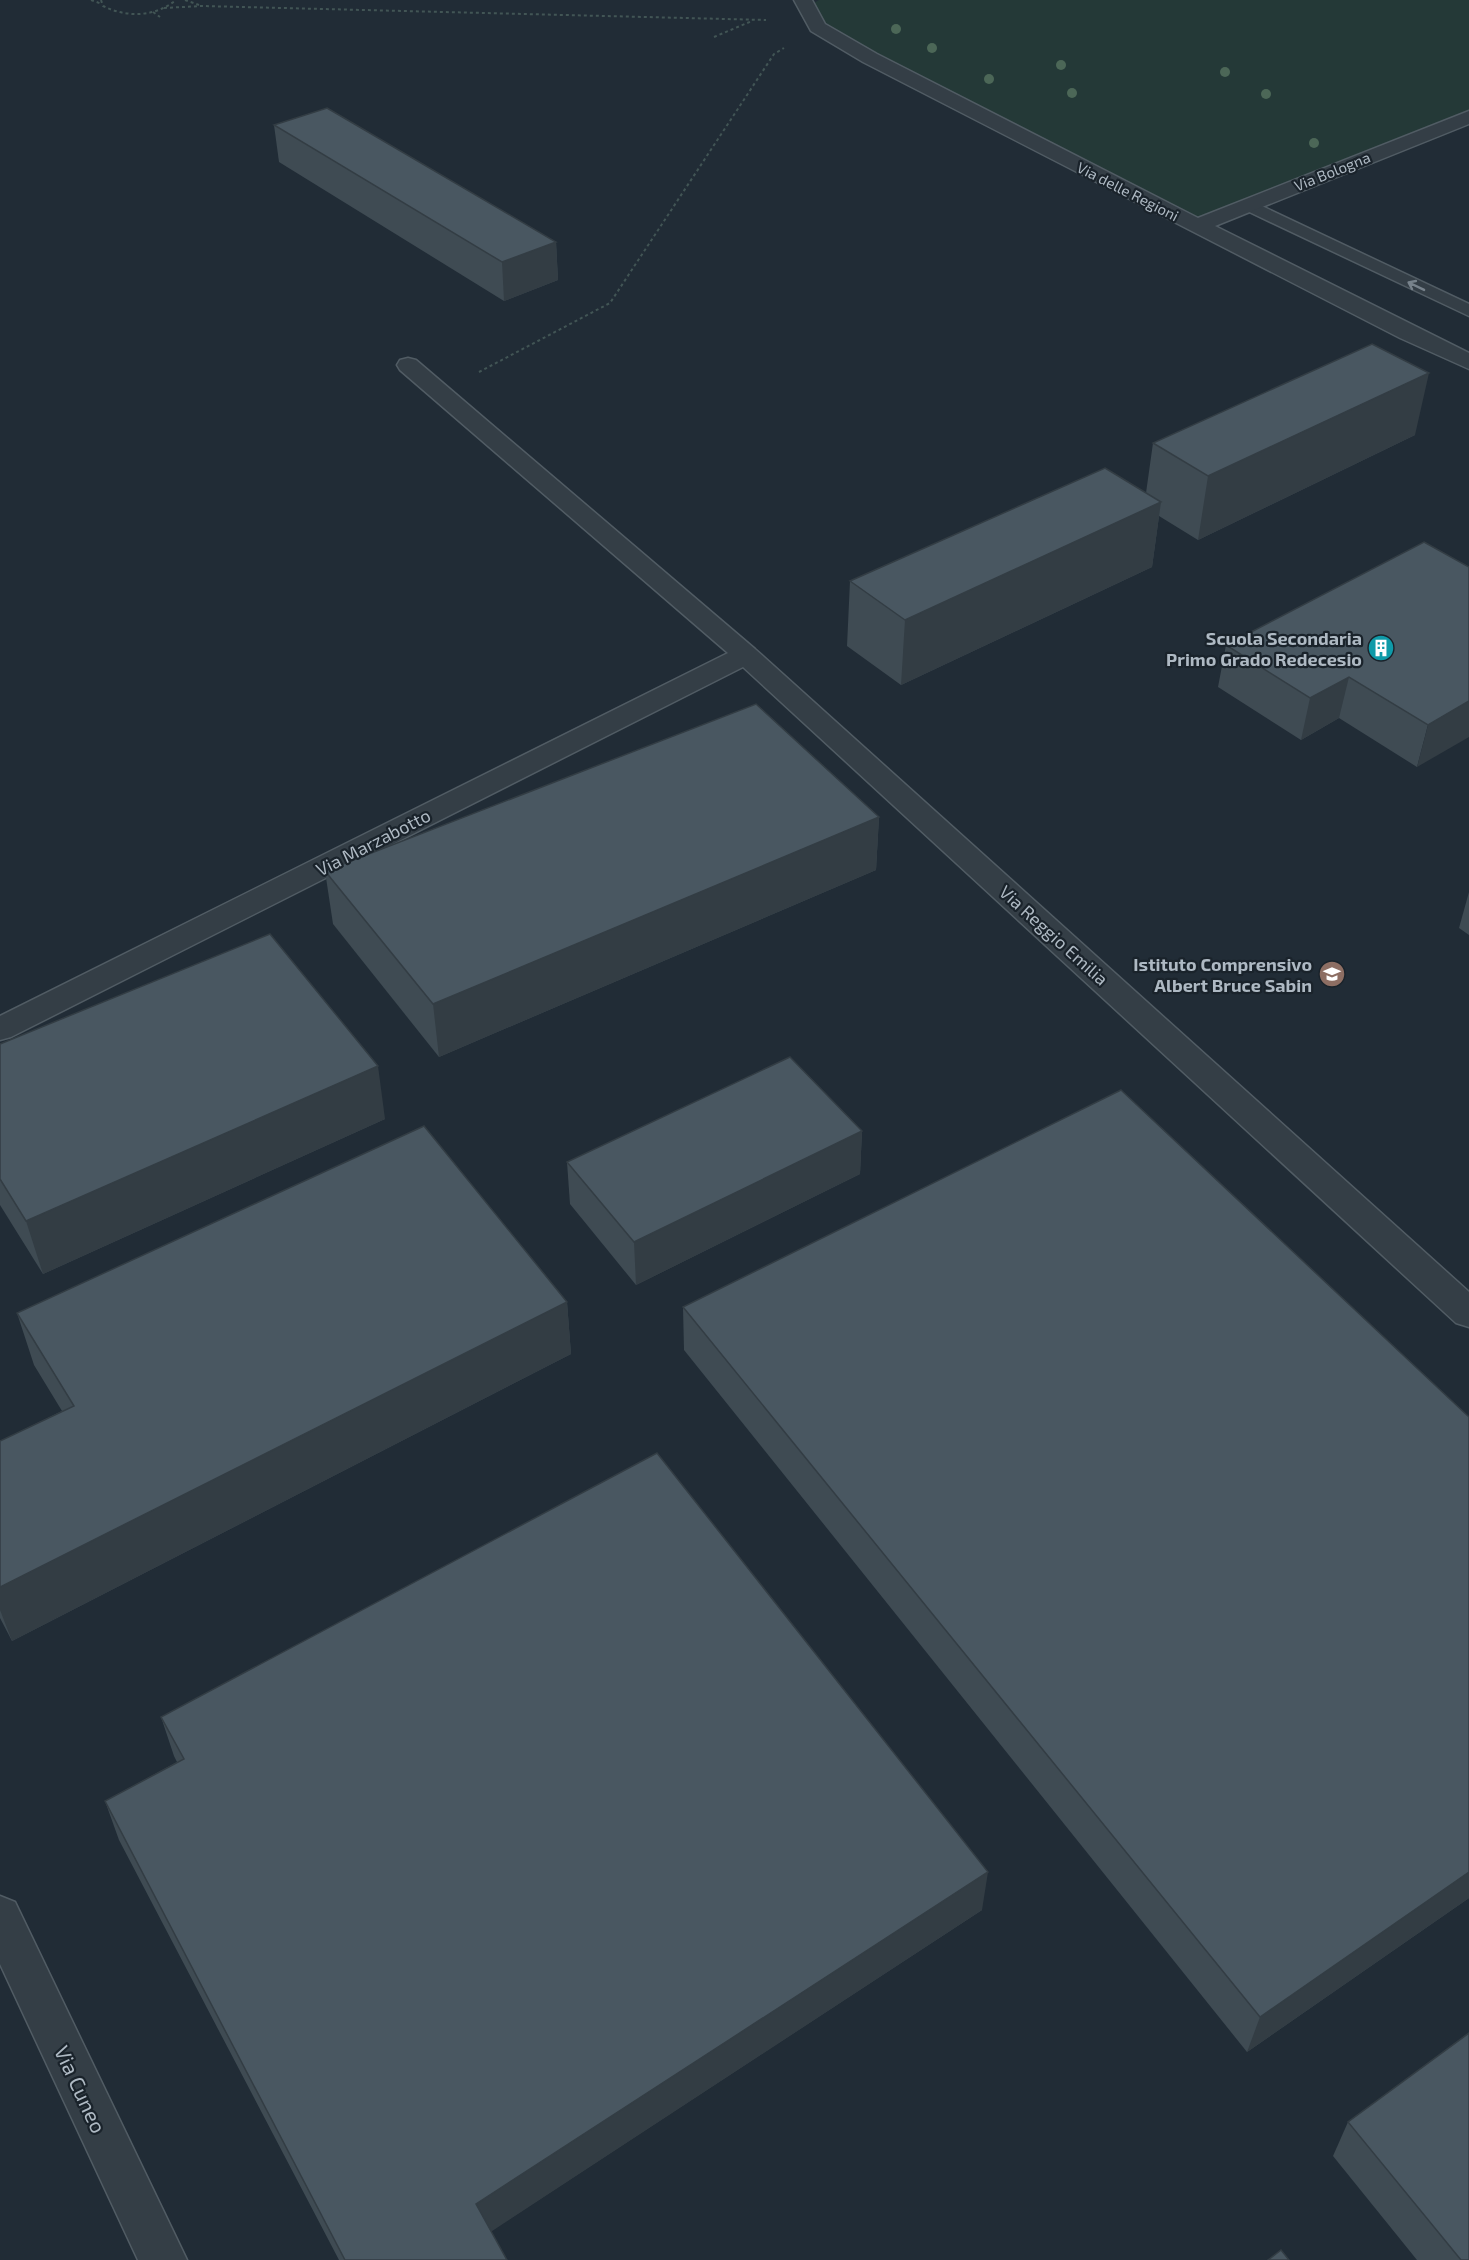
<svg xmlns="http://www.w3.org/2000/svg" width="1469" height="2260" viewBox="0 0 1469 2260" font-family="'Exo 2',sans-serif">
  <rect width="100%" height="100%" fill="#212c36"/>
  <path fill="#243937" d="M819,0h650v117l-273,109 -361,-185 -30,-33z"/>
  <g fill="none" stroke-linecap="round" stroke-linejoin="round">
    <defs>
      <path id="lane" d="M1249,200l220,104v12l-226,-107 -3,-4 3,-4z"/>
      <g id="street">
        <path d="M794,0h18l13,24 52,30 321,164 271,-107v13l-254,102 254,127v16l-69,-31 -537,-276 -52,-31z"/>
        <path d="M408,358l8,2 339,289 714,643v35l-13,-4 -713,-656 -732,370 -11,3v-24l728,-363 -328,-283 -3,-5 3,-5z"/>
        <path d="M0,1896l15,6 172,358h-49l-138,-296z"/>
      </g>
    </defs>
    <use href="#lane" stroke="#515c64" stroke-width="3"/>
    <use href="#street" stroke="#515c64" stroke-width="3"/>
    <g stroke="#425555" stroke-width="2" stroke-dasharray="3 3" stroke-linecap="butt">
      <path d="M91,0l11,4"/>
      <path d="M101,0l2,6c24,12 52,11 73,-6"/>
      <path d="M185,0l14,5"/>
      <path d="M164,8l38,-2 564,14"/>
      <path d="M153,12l7,5"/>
      <path d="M714,37l38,-16"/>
      <path d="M479,372l131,-69 164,-249 10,-6"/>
    </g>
    <use href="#lane" fill="#343e46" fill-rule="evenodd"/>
    <use href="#street" fill="#343e46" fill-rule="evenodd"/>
  </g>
  <g fill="#4c6757">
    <circle cx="896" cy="29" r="5"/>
    <circle cx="932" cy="48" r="5"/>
    <circle cx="1061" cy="65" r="5"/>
    <circle cx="1225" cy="72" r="5"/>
    <circle cx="989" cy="79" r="5"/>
    <circle cx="1072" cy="93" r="5"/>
    <circle cx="1266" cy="94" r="5"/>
    <circle cx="1314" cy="143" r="5"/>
  </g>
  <g fill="#3f4b53">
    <path d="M274,125l282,117 2,38 -54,21 -225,-139z"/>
    <path d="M1415,435l-217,105 -39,-24 -7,51 -251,118 -54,-39 3,-65 296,-88 7,-50z"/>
    <path d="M1469,567l-52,200 -78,-49 -38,22 -83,-53 8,-42z"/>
    <path d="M879,817l-3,53 -437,187 -106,-133 -8,-53z"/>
    <path d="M1469,892v43l-10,-7z"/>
    <path d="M0,1044l385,75 -342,155 -43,-69z"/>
    <path d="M862,1131l-2,43 -224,111 -66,-81 -3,-42z"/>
    <path d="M567,1302l4,52 -559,287 -12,-23v-177l62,-30 -28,-46 -17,-52z"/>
    <path d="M683,1307l786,591 -222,154 -563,-702z"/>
    <path d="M161,1717l821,193 -491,321 16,29h-168l-220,-420 -14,-39 72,-39 -3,-6z"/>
    <path d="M1348,2122l121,138h-52l-84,-104z"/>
  </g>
  <g fill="#333d44">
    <path d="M556,242l2,38 -54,21 -2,-39z"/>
    <path d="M1429,373l-14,62 -217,105 10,-64z"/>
    <path d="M1161,502l-9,65 -251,118 4,-65z"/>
    <path d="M1349,677l-10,41 -38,22 9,-42z"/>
    <path d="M1469,701v36l-52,30 11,-42z"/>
    <path d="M879,817l-3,53 -437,187 -6,-53z"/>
    <path d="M378,1066l7,53 -342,155 -17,-53z"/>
    <path d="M862,1131l-2,43 -224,111 -2,-43z"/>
    <path d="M567,1302l4,52 -559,287 -12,-31v-23z"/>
    <path d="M988,1872l-6,38 -499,327 -7,-33z"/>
    <path d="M1469,1872v26l-222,154 13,-35z"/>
  </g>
  <g fill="#495761" stroke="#333d44" stroke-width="1.5">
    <path d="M327,108l229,134 -54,20 -228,-137z"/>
    <path d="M1372,344l57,29 -221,103 -55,-33z"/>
    <path d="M1105,468l56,34 -256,118 -55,-39z"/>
    <path d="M1424,542l45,25v134l-41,24 -79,-48 -39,21 -84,-53z"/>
    <path d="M756,704l123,113 -446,187 -108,-133z"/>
    <path d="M270,934l108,132 -352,155 -26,-42v-135z"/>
    <path d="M790,1057l72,74 -228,111 -67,-80z"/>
    <path d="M1121,1090l348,327v455l-209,145 -577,-710z"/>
    <path d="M424,1126l143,176 -567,285v-146l74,-35 -57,-93z"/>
    <path d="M657,1453l331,419 -512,332 31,56h-162l-240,-459 79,-42 -23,-42z"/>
    <path d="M1469,2033v227h-8l-113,-138z"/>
    <path d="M1281,2250l8,10h-21z"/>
  </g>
  <defs><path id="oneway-shaft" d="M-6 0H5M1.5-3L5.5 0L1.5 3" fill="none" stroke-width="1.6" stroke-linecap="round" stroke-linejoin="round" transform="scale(1.5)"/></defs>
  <use stroke="#77828b" href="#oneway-shaft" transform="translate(1416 286) rotate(-154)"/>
  <defs>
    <symbol id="building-disc" viewBox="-11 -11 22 22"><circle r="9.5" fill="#0f9aa8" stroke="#1a232b"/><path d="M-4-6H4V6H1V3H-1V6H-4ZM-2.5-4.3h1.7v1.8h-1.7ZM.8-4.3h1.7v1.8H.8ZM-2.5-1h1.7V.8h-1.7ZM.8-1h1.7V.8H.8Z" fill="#fff"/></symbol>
    <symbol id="school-disc" viewBox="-11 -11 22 22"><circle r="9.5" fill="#8d6e63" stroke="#1a232b"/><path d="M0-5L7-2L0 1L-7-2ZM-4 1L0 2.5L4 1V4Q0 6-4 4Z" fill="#fff"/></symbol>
  </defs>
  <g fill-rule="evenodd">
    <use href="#building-disc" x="1366" y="633" width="30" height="30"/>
    <use href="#school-disc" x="1317" y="959" width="30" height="30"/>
  </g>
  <g text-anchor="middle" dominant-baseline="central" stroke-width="4.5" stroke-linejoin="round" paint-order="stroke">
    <g font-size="15" fill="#aeb9c3" stroke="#1a232b">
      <text transform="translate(1332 171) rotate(-22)">Via Bologna</text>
      <text transform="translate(1128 191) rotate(27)">Via delle Regioni</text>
    </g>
    <g font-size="18" font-weight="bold" fill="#aeb9c3" stroke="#1a232b" text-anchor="end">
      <text x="1362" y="638">Scuola Secondaria<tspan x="1362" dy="21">Primo Grado Redecesio</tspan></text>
      <text x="1312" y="964">Istituto Comprensivo<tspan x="1312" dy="21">Albert Bruce Sabin</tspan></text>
    </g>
    <g font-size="18" fill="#aeb9c3" stroke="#1a232b">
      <text transform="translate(373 842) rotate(-27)">Via Marzabotto</text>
      <text transform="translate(1054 935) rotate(42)">Via Reggio Emilia</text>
    </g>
    <g font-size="21" fill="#aeb9c3" stroke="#1a232b">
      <text transform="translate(81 2089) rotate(65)">Via Cuneo</text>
    </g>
  </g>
</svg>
